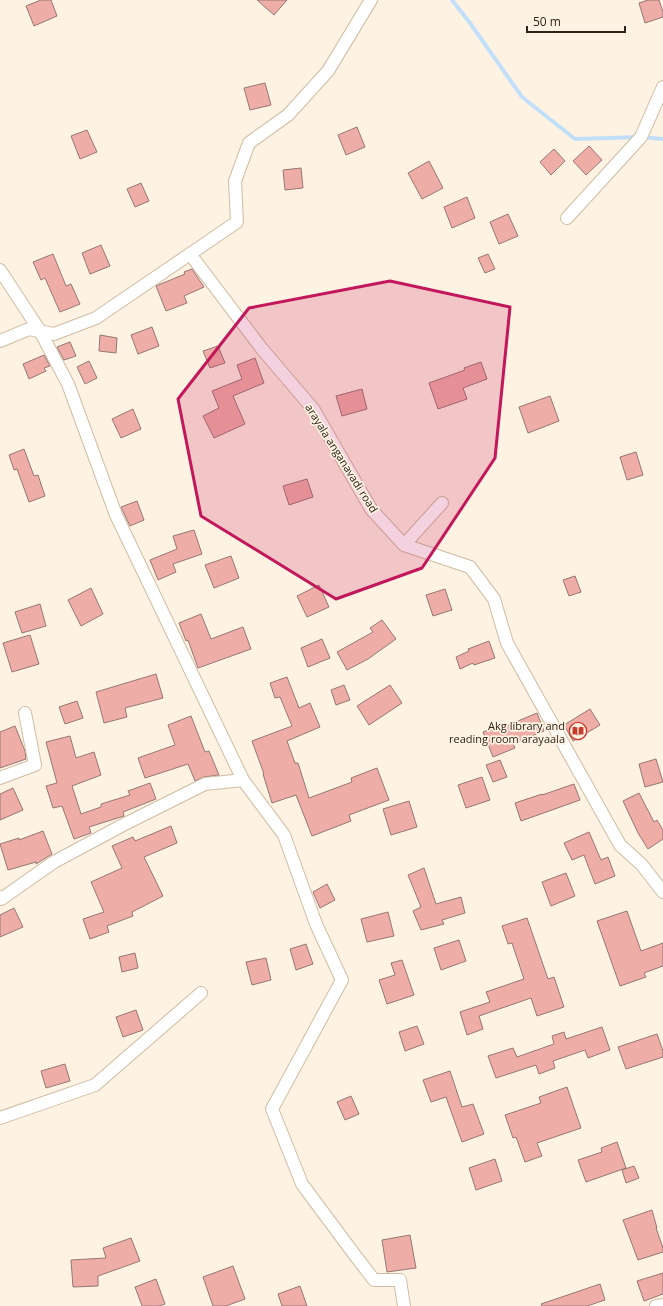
<svg xmlns="http://www.w3.org/2000/svg" width="663" height="1306" viewBox="0 0 663 1306" font-family="'Open Sans',sans-serif">
  <rect width="100%" height="100%" fill="#fef2e3"/>
  <g fill="none" stroke-linecap="round" stroke-linejoin="round">
    <path stroke="#c1dff8" stroke-width="4" d="M452,0l18,23 52,74 53,42 66,-2 22,2"/>
  </g>
  <g fill="#eeada6" stroke="#977774">
    <path d="M41,0h10l6,16 -23,10 -8,-20z"/>
    <path d="M257,0h30l-13,15z"/>
    <path d="M648,0h11l4,12v5l-18,6 -6,-20z"/>
    <path d="M265,83l6,22 -21,5 -6,-22z"/>
    <path d="M357,127l8,20 -19,8 -8,-20z"/>
    <path d="M87,130l10,22 -17,7 -9,-23z"/>
    <path d="M589,146l13,14 -16,15 -13,-14z"/>
    <path d="M554,149l11,12 -14,14 -11,-13z"/>
    <path d="M429,161l14,27 -21,11 -14,-26z"/>
    <path d="M301,168l2,20 -18,2 -2,-20z"/>
    <path d="M141,183l8,18 -14,6 -8,-18z"/>
    <path d="M467,197l8,21 -23,10 -8,-21z"/>
    <path d="M508,214l10,22 -19,8 -9,-22z"/>
    <path d="M101,245l9,21 -20,8 -8,-21z"/>
    <path d="M53,254l13,32 5,-2 9,20 -20,8 -15,-34 -4,2 -8,-18z"/>
    <path d="M488,254l7,15 -10,4 -7,-15z"/>
    <path d="M192,269l12,18 -20,9 3,7 -21,8 -10,-25 29,-12 -1,-2z"/>
    <path d="M152,327l7,19 -21,8 -7,-19z"/>
    <path d="M100,335l17,3 -1,15 -17,-2z"/>
    <path d="M70,342l6,14 -12,4 -7,-13z"/>
    <path d="M218,346l7,17 -15,5 -7,-17z"/>
    <path d="M44,355l6,11 -6,2 2,3 -17,8 -6,-15z"/>
    <path d="M255,358l9,25 -31,13 12,28 -31,14 -11,-22 16,-8 -7,-17 30,-12 -5,-14z"/>
    <path d="M89,361l8,17 -12,6 -8,-17z"/>
    <path d="M481,362l6,17 -24,9 4,11 -29,10 -9,-26 36,-13 -1,-2z"/>
    <path d="M362,389l5,20 -25,7 -6,-20z"/>
    <path d="M550,396l9,25 -31,12 -9,-26z"/>
    <path d="M133,409l8,20 -20,9 -9,-19z"/>
    <path d="M24,449l10,27 4,-1 7,21 -16,6 -12,-33 -3,1 -5,-15z"/>
    <path d="M636,452l7,23 -16,5 -7,-23z"/>
    <path d="M307,479l6,18 -24,8 -6,-19z"/>
    <path d="M137,501l7,19 -14,6 -9,-19z"/>
    <path d="M194,530l8,24 -29,10 3,8 -18,8 -8,-20 27,-11 -4,-13z"/>
    <path d="M231,556l8,22 -25,10 -9,-23z"/>
    <path d="M575,576l6,16 -12,4 -6,-16z"/>
    <path d="M319,585l10,22 -22,10 -10,-21z"/>
    <path d="M91,588l12,26 -22,12 -13,-26z"/>
    <path d="M445,589l7,21 -19,6 -7,-21z"/>
    <path d="M40,604l6,22 -24,7 -7,-21z"/>
    <path d="M201,614l10,25 32,-12 8,22 -53,19 -10,-28 -2,1 -7,-18z"/>
    <path d="M382,620l14,19 -28,20 -21,11 -10,-18 36,-20 -3,-4z"/>
    <path d="M30,635l9,29 -27,8 -9,-29z"/>
    <path d="M322,639l8,19 -22,9 -7,-19z"/>
    <path d="M489,641l6,17 -21,7 -1,-2 -13,6 -4,-12 13,-6 -1,-2z"/>
    <path d="M156,674l7,24 -38,10 2,9 -23,6 -8,-31z"/>
    <path d="M287,677l12,31 11,-5 10,24 -33,14 8,22h3l11,35 43,-16 -1,-4 26,-10 12,32 -40,15 2,6 -39,15 -16,-41 -24,8 -9,-29h1l-12,-33 40,-15 -12,-29 -5,1 -5,-15z"/>
    <path d="M344,685l6,15 -14,5 -5,-15z"/>
    <path d="M390,685l12,18 -33,22 -12,-19z"/>
    <path d="M77,701l6,17 -18,6 -6,-17z"/>
    <path d="M590,709l10,16 -27,16 -9,-16z"/>
    <path d="M537,713l7,18 -31,13 2,4 -22,9 -10,-25 22,-9 1,3z"/>
    <path d="M191,716l14,36 4,-1 10,24 -15,2 -9,4 -7,-17 -43,14 -7,-20 37,-13 -7,-20z"/>
    <path d="M15,726l10,25 1,8 -26,9v-36z"/>
    <path d="M70,736l6,22 18,-6 7,23 -29,11 9,28 20,-7v-3l29,-9 -2,-4 22,-8 6,16 -33,13 1,4 -35,11 2,6 -17,6 -12,-33 -9,2 -7,-22 11,-3 -11,-41z"/>
    <path d="M656,759l7,23 -18,5 -6,-23z"/>
    <path d="M500,760l7,17 -14,5 -7,-17z"/>
    <path d="M482,777l8,23 -24,8 -8,-23z"/>
    <path d="M574,784l6,16 -59,21 -6,-18 27,-9v1z"/>
    <path d="M13,788l10,22 -23,10v-26z"/>
    <path d="M639,793l15,29 3,-2 6,10v9l-15,10 -10,-16 -15,-32z"/>
    <path d="M409,801l8,26 -26,8 -8,-26z"/>
    <path d="M171,826l6,17 -33,14 19,39 -31,16 1,4 -26,10 2,6 -19,7 -7,-20 21,-7 -13,-30 31,-14 -10,-22 21,-9 2,4z"/>
    <path d="M43,831l9,23 -16,10v-2l-28,8 -8,-26 19,-6v2z"/>
    <path d="M589,832l12,28 7,-3 7,19 -20,8 -11,-29 -12,5 -8,-17z"/>
    <path d="M424,868l12,36 25,-7 4,16 -23,7 2,4 -23,6 -8,-19 8,-4 -13,-32z"/>
    <path d="M566,873l9,23 -24,10 -9,-24z"/>
    <path d="M327,884l8,16 -15,8 -7,-16z"/>
    <path d="M14,908l9,19 -23,10v-22z"/>
    <path d="M627,911l14,40 22,-8v23l-19,7 2,4 -26,9 -23,-65z"/>
    <path d="M388,912l6,24 -27,6 -6,-23z"/>
    <path d="M527,918l21,61 6,-2 10,30 -27,9 -6,-18 -52,18 4,13 -16,6 -7,-23 30,-10 -4,-10 38,-13 -12,-36 -4,1 -6,-18z"/>
    <path d="M459,940l7,21 -25,9 -7,-22z"/>
    <path d="M306,944l7,20 -17,6 -6,-21z"/>
    <path d="M135,953l3,15 -16,4 -3,-15z"/>
    <path d="M266,958l5,22 -19,5 -6,-23z"/>
    <path d="M402,960l12,35 -27,9 -8,-24 16,-5 -4,-12z"/>
    <path d="M136,1010l7,20 -20,7 -7,-20z"/>
    <path d="M417,1026l7,18 -19,7 -6,-19z"/>
    <path d="M602,1027l8,23 -22,8 -3,-8 -32,11 2,7 -16,6 -3,-9 -40,13 -8,-22 25,-8 4,9 37,-13 -2,-8 12,-4 2,7z"/>
    <path d="M657,1034l6,17v6l-37,12 -8,-22z"/>
    <path d="M65,1064l5,17 -24,7 -5,-17z"/>
    <path d="M450,1071l12,36 11,-3 11,30 -22,8 -16,-45 -15,5 -8,-22z"/>
    <path d="M567,1087l14,41 -44,15 5,13 -17,6 -9,-25 -3,1 -8,-23 36,-12 -2,-6z"/>
    <path d="M351,1096l8,18 -14,6 -8,-18z"/>
    <path d="M617,1142l9,26 -40,14 -8,-22 24,-8 -1,-4z"/>
    <path d="M495,1159l7,22 -26,9 -7,-22z"/>
    <path d="M634,1166l5,12 -13,5 -4,-13z"/>
    <path d="M652,1210l5,18h-1l7,20v4l-25,8 -15,-40z"/>
    <path d="M410,1235l6,33 -29,4 -5,-32z"/>
    <path d="M131,1238l9,23 -42,15v10l-25,1 -2,-27 35,-2 -3,-10z"/>
    <path d="M233,1266l12,33 -19,7h-13l-10,-29z"/>
    <path d="M663,1273v21l-19,7 -7,-20z"/>
    <path d="M156,1279l9,25 -6,2h-17l-7,-19z"/>
    <path d="M600,1284l5,16 -18,6h-45l-1,-2z"/>
    <path d="M300,1286l7,20h-25l-4,-12z"/>
  </g>
  <g fill="none" stroke-linecap="round" stroke-linejoin="round">
    <defs>
      <g id="minor">
        <path d="M567,218l74,-81 22,-50"/>
        <path d="M190,254l72,95 52,61 57,99 33,36 66,22 24,32 13,44 113,202 22,20 21,27"/>
        <path d="M0,270l40,61 28,53 48,131 127,265"/>
        <path d="M0,341l29,-12 25,5 42,-16 141,-96 -2,-41 14,-38 39,-28 40,-44 43,-71"/>
        <path d="M404,545l38,-42"/>
        <path d="M0,778l35,-13 -10,-52"/>
        <path d="M0,897l1,2 53,-37 69,-37 82,-41 38,-4 41,55 32,89 26,56 -70,129 30,75 52,70 20,26h26l4,26"/>
        <path d="M0,1118l95,-33 106,-92"/>
        <path d="M656,1306l7,-1"/>
      </g>
    </defs>
    <use href="#minor" stroke="#cfbca3" stroke-width="14"/>
    <use href="#minor" stroke="#fff" stroke-width="12"/>
  </g>
  <path fill="#c2185b" fill-opacity="0.2" stroke="#c2185b" stroke-width="3" stroke-linejoin="round" d="M390,281l120,26 -15,151 -73,110 -86,31 -135,-83 -23,-117 71,-91z"/>
  <defs>
    <symbol id="library-ring" viewBox="-11 -11 22 22"><circle r="9.5" fill="#fef2e3" stroke="#c83c2c" stroke-width="1.5"/><path d="M-6-4Q-3-5.5-.7-3.5V5Q-3 3-6 4ZM6-4Q3-5.5 .7-3.5V5Q3 3 6 4Z" fill="#c83c2c"/></symbol>
  </defs>
  <g fill-rule="evenodd">
    <use href="#library-ring" x="568" y="721" width="20" height="20"/>
  </g>
  <g text-anchor="middle" dominant-baseline="central" stroke-width="3.5" stroke-linejoin="round" paint-order="stroke">
    <g font-size="11" fill="#2c251b" stroke="#fef2e3">
      <text transform="translate(342 458) rotate(58)">arayala anganavadi road</text>
    </g>
    <g font-size="11" fill="#2c251b" stroke="#fef2e3" text-anchor="end">
      <text x="565" y="725">Akg library and<tspan x="565" dy="13">reading room arayaala</tspan></text>
    </g>
  </g>
  <path d="M527 26v6h98v-6" fill="none" stroke="#2c251b" stroke-width="2"/>
  <text x="533" y="26" font-size="12" fill="#2c251b" stroke="#fef2e3" stroke-width="3" paint-order="stroke">50 m</text>
</svg>
